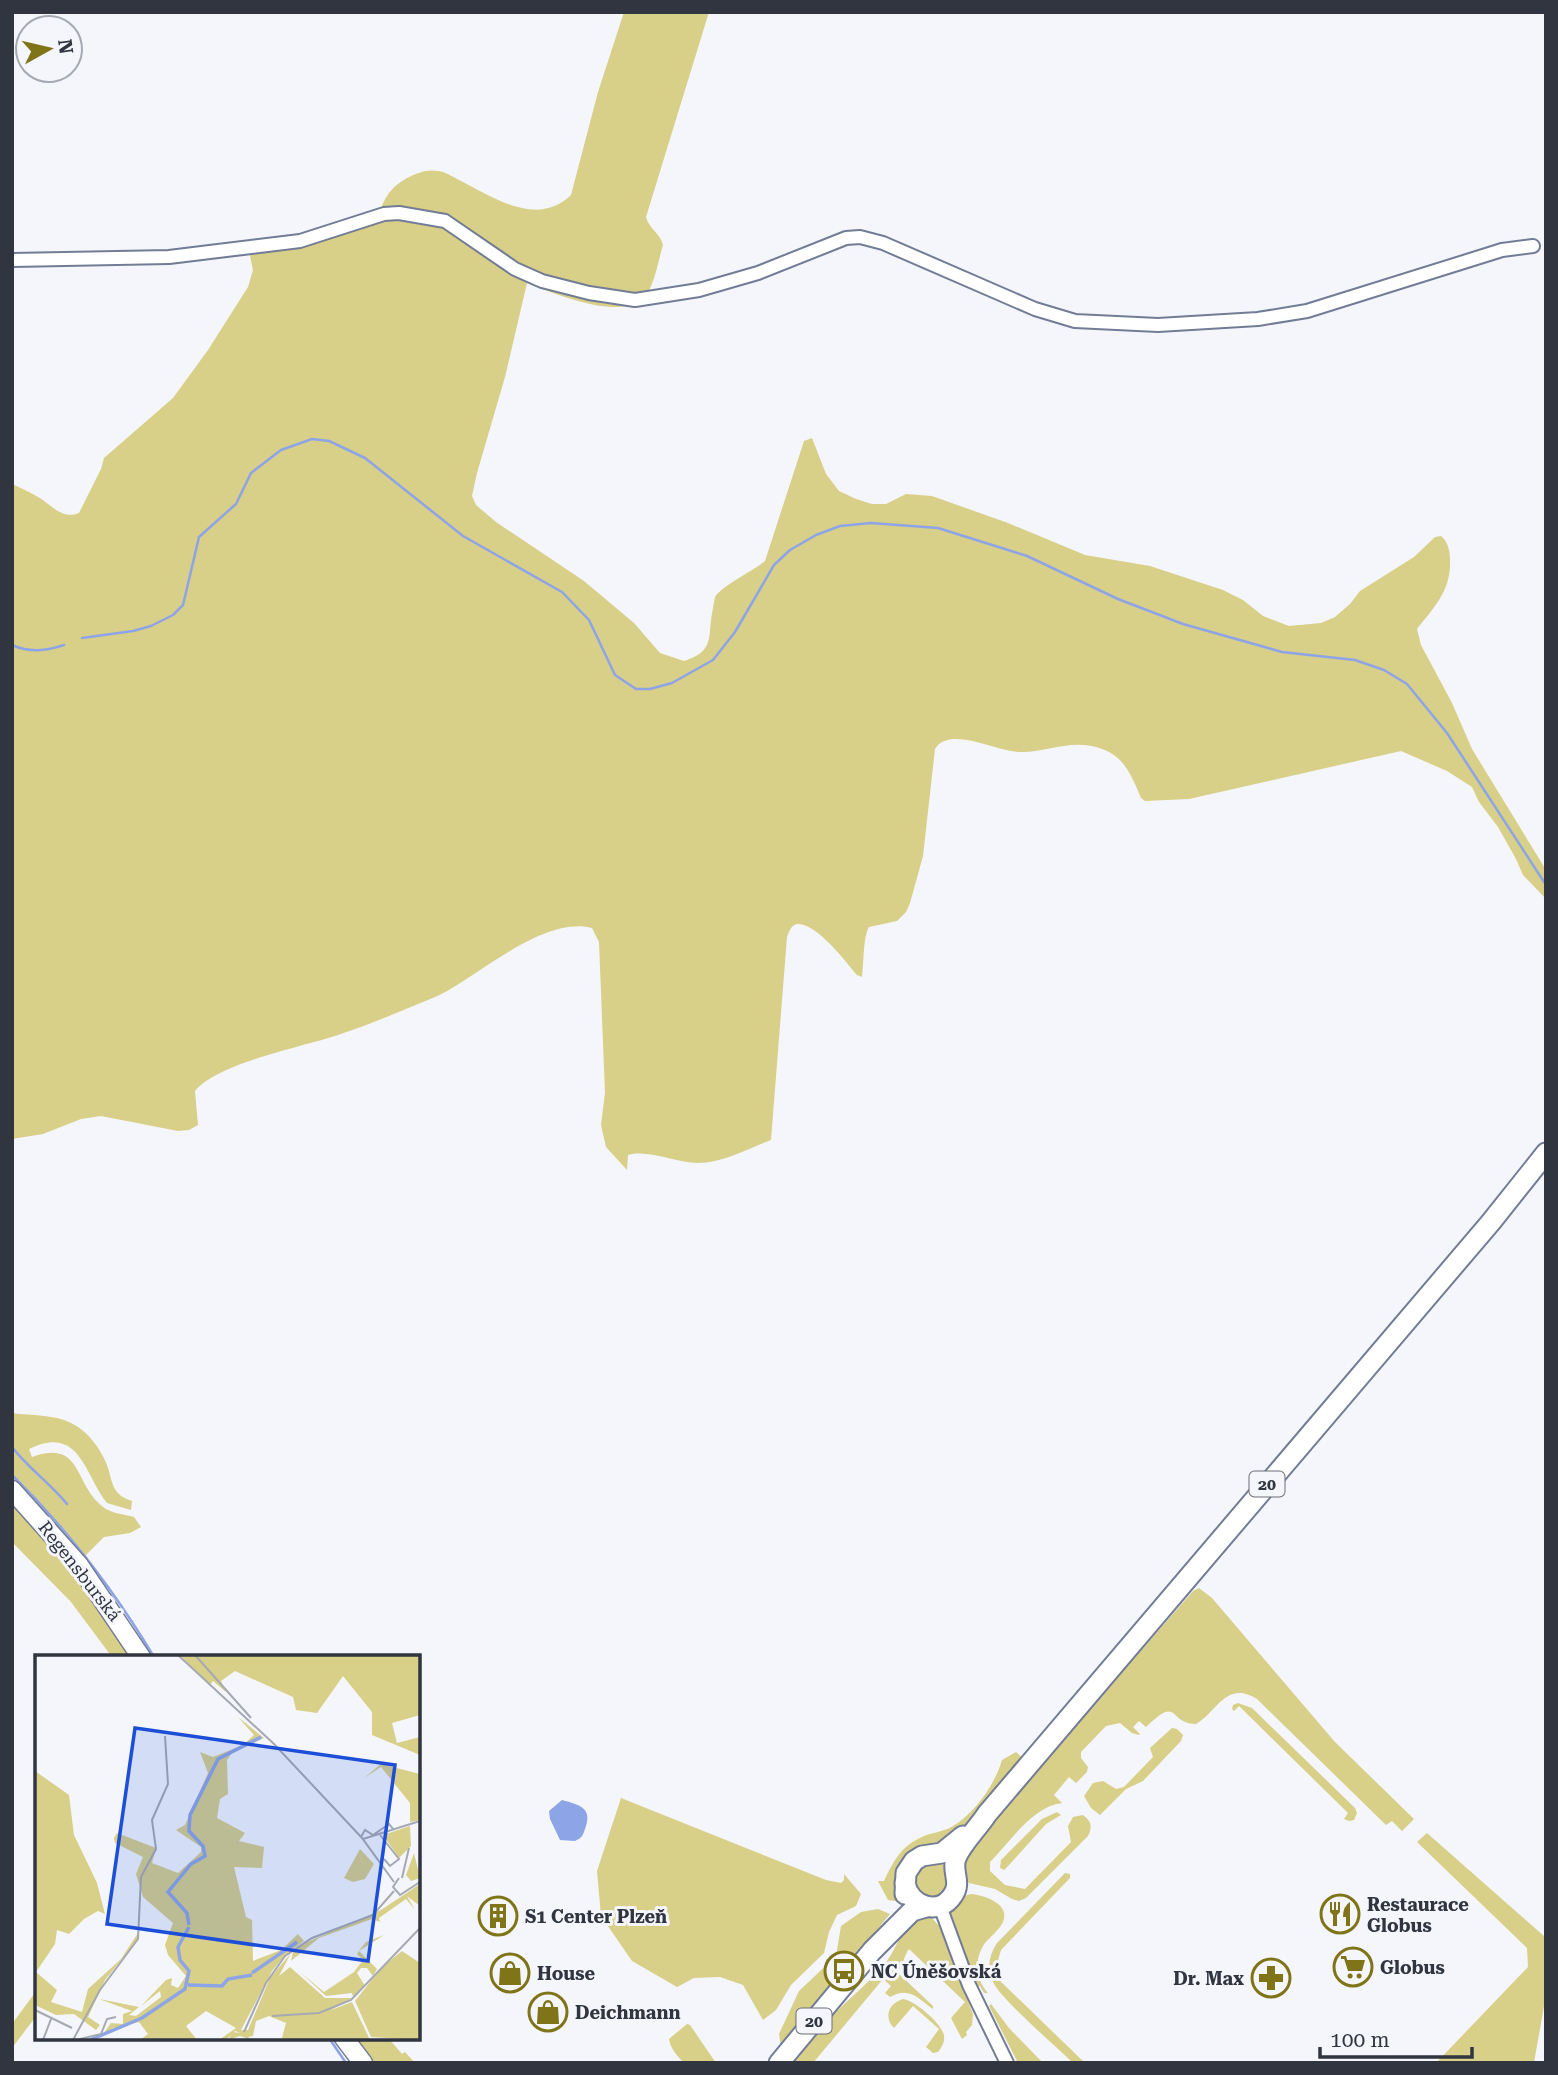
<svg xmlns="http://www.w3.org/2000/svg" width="1558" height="2075" viewBox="0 0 1558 2075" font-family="'Roboto Serif',serif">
  <rect width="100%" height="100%" fill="#f4f6fc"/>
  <g fill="#d8cf88">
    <path d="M624,12h85l-63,205c3,12 14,16 17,28 -4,13 -9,42 -18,51 -23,27 -91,-3 -118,-13l-22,94 -28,96 -5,23 4,9 20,17 88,59 50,42 26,30 24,8c32,-10 23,-25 29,-53 0,-1 2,-10 2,-11 8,-12 37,-25 50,-36l39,-120 8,-3 14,36 13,17 17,8 16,5h14l20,-10 26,2 76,27 77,32 65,11 73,24 20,10 20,16 26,10 32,-3 14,-6 15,-13 10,-13 54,-34 21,-20 6,-1c8,7 9,16 9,26 1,28 -16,46 -33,67l4,16 31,58 20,46 74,121v29l-23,-24 -7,-16 -18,-32 -19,-25 -7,-15 -25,-16 -46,-20 -212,48 -44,2 -4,-3c-9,-21 -16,-41 -39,-49 -32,-13 -63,8 -91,2 -21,-3 -63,-24 -76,-2l-12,107 -13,47 -4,9 -9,9 -28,6c-6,10 -5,35 -7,50l-5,-2c-11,-13 -41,-53 -60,-51 -6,1 -8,8 -10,13l-16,203c-22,8 -48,23 -73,23 -22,0 -49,-14 -70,-8l-1,15 -21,-23 -5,-22 4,-32 -6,-151 -7,-14c-43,-11 -100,36 -135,57 -12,8 -26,14 -39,19 -26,11 -53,22 -80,31 -36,12 -120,28 -143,56l3,34 -9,5 -11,1 -77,-15 -20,3 -38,15 -31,5v-655c9,4 18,8 26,13 14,8 24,23 41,16l22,-44 3,-11 69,-60 35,-48 40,-63 5,-17 -4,-19 129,-31c4,-19 11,-32 29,-42 11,-5 19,-9 31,-7 8,1 17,7 25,11 33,17 75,45 108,13l27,-103z"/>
    <path d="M12,1413c20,3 41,1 59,10 17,8 31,27 37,45 5,17 5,27 24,33l-1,9 -24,-7c-23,-29 -27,-79 -78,-54l3,8c51,-18 41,27 71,50 9,7 21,7 31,10l7,10 -11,6 -26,4 -22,22 -49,-60 -21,-20z"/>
    <path d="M12,1503l56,62 63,92h-19l-41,-55 -59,-60z"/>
    <path d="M1199,1588l13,10 123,144 79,77 -12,12 -10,-10 -6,4 -129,-126c-31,-19 -39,12 -61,25 -28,0 -16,-30 -50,3l-7,-6 -6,6 7,7 -1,1 -7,-2 -12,-10 -14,3 -25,26v6l7,9 -1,5 -11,11 -7,-6 -15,18 8,8c-29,3 -52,39 -72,59v9l15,14 20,4 46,-47 -3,-16 5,-9 10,-2c8,6 10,11 5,21l-62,62 -7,3 -7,-2 -17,-10 -26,-6 -7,-8 3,-21 13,-17 215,-246z"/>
    <path d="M1238,1703l14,5 103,100 2,5 -3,7 -5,1 -5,-2 4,-6 -109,-107 -5,5 -2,-2 1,-4z"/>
    <path d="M1172,1728l5,1 6,6 -2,6 -38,40 -17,8 -26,26 -9,-7 -7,-12 9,-13 10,-2 13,8 8,-2 29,-30 -3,-9z"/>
    <path d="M1016,1752l9,8 -58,69 -39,21 -29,48 -4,3 -7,-1 -10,-19h6c9,-19 17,-35 38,-44 10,-5 22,-5 31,-11 22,-13 42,-42 49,-66z"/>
    <path d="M621,1798l205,82 15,3 3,-3v-6l17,20 -5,12 -19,9 -8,17 -5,21 -33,32 -15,25 -13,10 -20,-35 -23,-8 -26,1 -17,9 -45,-26 -31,-45 -4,-45z"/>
    <path d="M1057,1812l4,3 -15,9 -36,40 -6,6 -4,-2 1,-8 41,-41z"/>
    <path d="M1427,1833l117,103c10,38 -4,88 -10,127h-98l92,-96 -1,-19 -110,-106z"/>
    <path d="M940,1863l5,3 7,11 -11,21 -19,-2c-9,-12 -9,-19 0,-31z"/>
    <path d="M1065,1873l5,1v4l-69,72 -4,14 5,8 -5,6 88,85h-12c-17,-17 -74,-65 -81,-83 -5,-13 -3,-25 5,-37z"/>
    <path d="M971,1894c13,1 40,10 32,28 -4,8 -12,14 -18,21 -11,15 -10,36 3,50h-4l-4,-7 -4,1 -26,-71c-1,-14 9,-19 21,-22z"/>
    <path d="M878,1909l12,5 -109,133 -2,-13 20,-43 37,-35 5,-30 20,-14z"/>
    <path d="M924,1916l7,1 8,9 34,88 -1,11 -6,7 1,3 -5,4 -11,-21 14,-16 -56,-53c-6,8 -5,16 -12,23l36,34v3c-15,-11 -24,-23 -43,-12l-5,-4 6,-7 -8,-7 -70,84h-19c14,-17 27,-36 42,-51 17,-17 36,-32 51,-51 13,-18 14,-37 37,-45z"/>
    <path d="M37,1990v25l-25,33v-24z"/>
    <path d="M903,1999c11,1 40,25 41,37 1,6 -2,11 -6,16l-5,1 -7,-6 13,-18 -26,-23 -19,22c-11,-11 -5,-25 9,-29z"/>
    <path d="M991,2004l18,24 34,35h-25l-29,-57z"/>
    <path d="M687,2024l3,1 26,38h-32c-6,-6 -14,-15 -15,-24z"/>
    <path d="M351,2038h37l14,16 3,-2 10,11h-44z"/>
  </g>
  <path fill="#8da4e7" d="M562,1800c18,5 31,8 23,29 -2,6 -3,9 -10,12l-15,-1 -10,-21 -1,-8z"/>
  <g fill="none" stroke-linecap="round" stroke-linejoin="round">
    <g stroke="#8da4e7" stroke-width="2.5">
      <path d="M82,638l51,-7 18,-5 22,-11 10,-10 16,-68 37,-33 15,-31 30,-23 31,-11 17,2 36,17 98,78 99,56 27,28 26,55 21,14h14l22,-6 41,-23 22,-28 39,-67 16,-15 26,-15 24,-9 31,-3 67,5 89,28 91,43 65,25 99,28 73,8 29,10 23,14 40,49 99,152"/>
      <path d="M12,645c18,8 34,6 52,0"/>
      <path d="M12,1447c16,21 38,36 55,57"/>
      <path d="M12,1475c56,55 102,115 142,182"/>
      <path d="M329,2038l17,25"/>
    </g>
    <defs>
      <g id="minor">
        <path d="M12,260l157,-3 131,-16 84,-27 15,-1 46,8 70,48 27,12 47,12 46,7 64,-10 59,-17 88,-35 14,-1 23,6 152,66 40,12 83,4 100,-6 49,-8 195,-61 31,-4"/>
        <path d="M940,1906l29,79 38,78"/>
      </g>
      <g id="secondary">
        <path d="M12,1490l67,75 62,92"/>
        <path d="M344,2038l19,25"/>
      </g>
      <g id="primary">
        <path d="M905,1883c4,23 34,34 48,12 9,-13 -2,-24 3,-37 6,-15 22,-30 31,-44l504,-592 55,-69"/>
        <path d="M905,1894l1,-21 8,-12 8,-5 20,-3 21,-17"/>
        <path d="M779,2063l93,-112 40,-40 14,-4"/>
      </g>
    </defs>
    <use href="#minor" stroke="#727c95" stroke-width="16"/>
    <use href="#secondary" stroke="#727c95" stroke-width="21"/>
    <use href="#primary" stroke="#727c95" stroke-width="23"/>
    <use href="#minor" stroke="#fff" stroke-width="12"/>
    <use href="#secondary" stroke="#fff" stroke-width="18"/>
    <use href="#primary" stroke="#fff" stroke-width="19"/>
  </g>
  <defs>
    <symbol id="restaurant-ring" viewBox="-11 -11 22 22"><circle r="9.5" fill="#f4f6fc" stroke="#7f7417" stroke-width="1.5"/><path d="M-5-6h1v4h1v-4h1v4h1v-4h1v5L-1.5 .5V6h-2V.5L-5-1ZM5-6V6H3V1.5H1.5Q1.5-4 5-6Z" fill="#7f7417"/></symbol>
    <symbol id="building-ring" viewBox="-11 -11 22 22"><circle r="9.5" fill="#f4f6fc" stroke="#7f7417" stroke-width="1.5"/><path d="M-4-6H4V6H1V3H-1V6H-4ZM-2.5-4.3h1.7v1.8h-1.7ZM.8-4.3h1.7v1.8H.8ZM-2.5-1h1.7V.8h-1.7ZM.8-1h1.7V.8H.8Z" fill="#7f7417"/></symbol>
    <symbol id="supermarket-ring" viewBox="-11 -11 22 22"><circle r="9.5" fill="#f4f6fc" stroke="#7f7417" stroke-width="1.5"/><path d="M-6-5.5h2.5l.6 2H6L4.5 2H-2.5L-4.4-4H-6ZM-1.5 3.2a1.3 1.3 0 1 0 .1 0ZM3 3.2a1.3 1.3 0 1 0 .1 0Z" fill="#7f7417"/></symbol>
    <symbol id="bus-ring" viewBox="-11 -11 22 22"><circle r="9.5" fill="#f4f6fc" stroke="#7f7417" stroke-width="1.5"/><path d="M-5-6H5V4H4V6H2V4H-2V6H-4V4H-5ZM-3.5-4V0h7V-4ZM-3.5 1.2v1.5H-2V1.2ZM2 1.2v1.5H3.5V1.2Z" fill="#7f7417"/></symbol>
    <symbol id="shop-ring" viewBox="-11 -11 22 22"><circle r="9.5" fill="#f4f6fc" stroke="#7f7417" stroke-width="1.5"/><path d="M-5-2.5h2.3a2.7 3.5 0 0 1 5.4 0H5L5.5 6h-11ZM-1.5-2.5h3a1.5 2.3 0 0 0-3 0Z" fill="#7f7417"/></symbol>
    <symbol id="pharmacy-ring" viewBox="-11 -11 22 22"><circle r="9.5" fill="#f4f6fc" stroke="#7f7417" stroke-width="1.5"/><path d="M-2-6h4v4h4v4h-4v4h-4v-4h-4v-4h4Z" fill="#7f7417"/></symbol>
  </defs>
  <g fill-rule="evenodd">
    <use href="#restaurant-ring" x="1318" y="1892" width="44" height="44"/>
    <use href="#building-ring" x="476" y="1894" width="44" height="44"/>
    <use href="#supermarket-ring" x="1331" y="1945" width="44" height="44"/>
    <use href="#bus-ring" x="822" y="1949" width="44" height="44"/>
    <use href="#shop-ring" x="488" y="1951" width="44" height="44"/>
    <use href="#pharmacy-ring" x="1249" y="1956" width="44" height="44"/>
    <use href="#shop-ring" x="526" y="1990" width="44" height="44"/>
  </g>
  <g text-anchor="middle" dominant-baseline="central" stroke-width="6" stroke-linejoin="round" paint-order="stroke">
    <g fill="#f4f6fc" stroke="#6c6f78" stroke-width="2">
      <rect x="1249.5" y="1471.5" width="35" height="25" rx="5"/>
      <rect x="796.5" y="2008.5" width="35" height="25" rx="5"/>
    </g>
    <g font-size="16" font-weight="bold" fill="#313540">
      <text x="1267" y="1484">20</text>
      <text x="814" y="2021">20</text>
    </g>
    <g font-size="18" fill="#313540" stroke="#f4f6fc">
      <text transform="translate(80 1571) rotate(52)">Regensburská</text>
    </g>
    <g font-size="18" font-weight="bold" fill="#313540" stroke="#f4f6fc" text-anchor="start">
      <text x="1367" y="1904">Restaurace<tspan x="1367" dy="21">Globus</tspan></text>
      <text x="525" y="1916">S1 Center Plzeň</text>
      <text x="1380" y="1967">Globus</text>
      <text x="871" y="1971">NC Úněšovská</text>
      <text x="537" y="1973">House</text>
      <text x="1244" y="1978" text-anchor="end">Dr. Max</text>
      <text x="575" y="2012">Deichmann</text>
    </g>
  </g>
  <g transform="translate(35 1655)">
    <rect width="385" height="385" fill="#f4f6fc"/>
    <path d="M145,0h240v60l-28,8 5,20 23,-6v18l-48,-20v-23l-29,-36 -26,37 -21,-3 -3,-13 -58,-26 -14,10 5,11 -13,-11 -3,4zM203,62l26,21 -32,15 -5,7 1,34 -8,5 -3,19 28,15 -6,8 25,6 -2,21 -28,-1 12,50 6,3 1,41 28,-11 17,-16 6,7 -19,14 -13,16 -31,59h7l22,-52 21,-25 -12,23 11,-9 35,31h27l-21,12 21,-8 18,38h-78l-10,-2 4,-15 -17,-7 -13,5 -3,15 -5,1 4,3 -12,-4 -12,4 5,-8 7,1 -5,-2 -8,8 -8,1 17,-12 -30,-17 -20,15 11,14h-57l8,-6 -9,-12 -26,6 -12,9 10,-14 12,1v-10l9,-3 -33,-12 40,8 -10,8 7,1 25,-19 -1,-6 -19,15 25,-26 6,-2 -1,7 7,3 8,-12 -18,-21 -3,-10 8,-22 -30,-26 -7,-23 7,-17 -28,-14 -1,-5 3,-5 39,15 -4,15 26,10 23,-21v-5l-25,-17 9,-5 23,-52 -8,-21 13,5 30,-12 11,-10zM346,109l39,10v46l-10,2v-19l-29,-36 -17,11zM0,116l34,24 5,40 23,48 8,31 -7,-3 -14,8 -15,15 -12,-4 -2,14 -19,28 21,18 -6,12 31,10 6,-23 33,-30 17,-26v6l-33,41 -17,37 12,8 -4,5 -22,-16 -18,1 -21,-10zM375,171l1,20 -12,12 -16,-23zM325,194l14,15 -9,15 -12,3 -9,-4zM379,198l6,25 -9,3 -5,-6zM385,229v22l-13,-10 8,14 -9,-11 -27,19 1,4 -8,-3 -53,19 -28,23 2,-9 12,-9 76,-33zM349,280l-25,16 18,18 -4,7 -6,-8h-6l-4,5 8,13 -12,11 -1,-4 -26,3 -26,-24 24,20 30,-20 9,-12 -6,-6 4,-6 5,-6zM367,296l18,12v77l-49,-3 -16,-36 27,-34z" fill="#d8cf88"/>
    <path fill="none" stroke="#8da4e7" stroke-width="3.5" d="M154,270l-2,-12 -19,-21 23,-28 14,-8 -2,-10 -14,-15 1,-16 28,-56 43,-22M217,318l45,-31M153,330l34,1 6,-7 24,-4M55,385l52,-22 43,-29 4,-18 -9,-11 -2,-13 11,-20"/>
    <path fill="none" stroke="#a6a9b1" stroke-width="2" d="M143,0l96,89 88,94 32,44M160,0l56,63M345,180l19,24 -9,7 -6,-7M326,182l4,-7 8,5 16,-11 5,6M328,184l57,-18M364,223l-6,9 7,8 20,-13M367,223l7,-30M0,355l37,18M237,361l47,-3 32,-13 69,-72M209,377l22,-49 19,-27 27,-18 61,-23 21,-24M8,385l8,-21M38,385l27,-50 38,-51 3,-62 15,-28 -4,-29 16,-36 -3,-48M41,385l25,-6 6,-15 9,-2"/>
    <path fill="#1d4ed8" fill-opacity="0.15" stroke="#1d4ed8" stroke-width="3.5" d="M100,73l260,37 -27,196 -261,-37z"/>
    <rect width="385" height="385" fill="none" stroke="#313540" stroke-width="3.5"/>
  </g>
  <rect width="1558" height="2075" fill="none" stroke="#313540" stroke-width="28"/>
  <g transform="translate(49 49) rotate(82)"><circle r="33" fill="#f4f6fc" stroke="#a6a9b1" stroke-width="2"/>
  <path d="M0-5L12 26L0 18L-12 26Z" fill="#7f7417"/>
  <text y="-10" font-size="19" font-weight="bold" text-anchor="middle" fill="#313540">N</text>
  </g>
  <path d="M1320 2047v10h152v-10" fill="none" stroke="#313540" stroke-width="3.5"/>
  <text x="1330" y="2047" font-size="21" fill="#313540" stroke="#f4f6fc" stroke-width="5" paint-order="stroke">100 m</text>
</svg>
